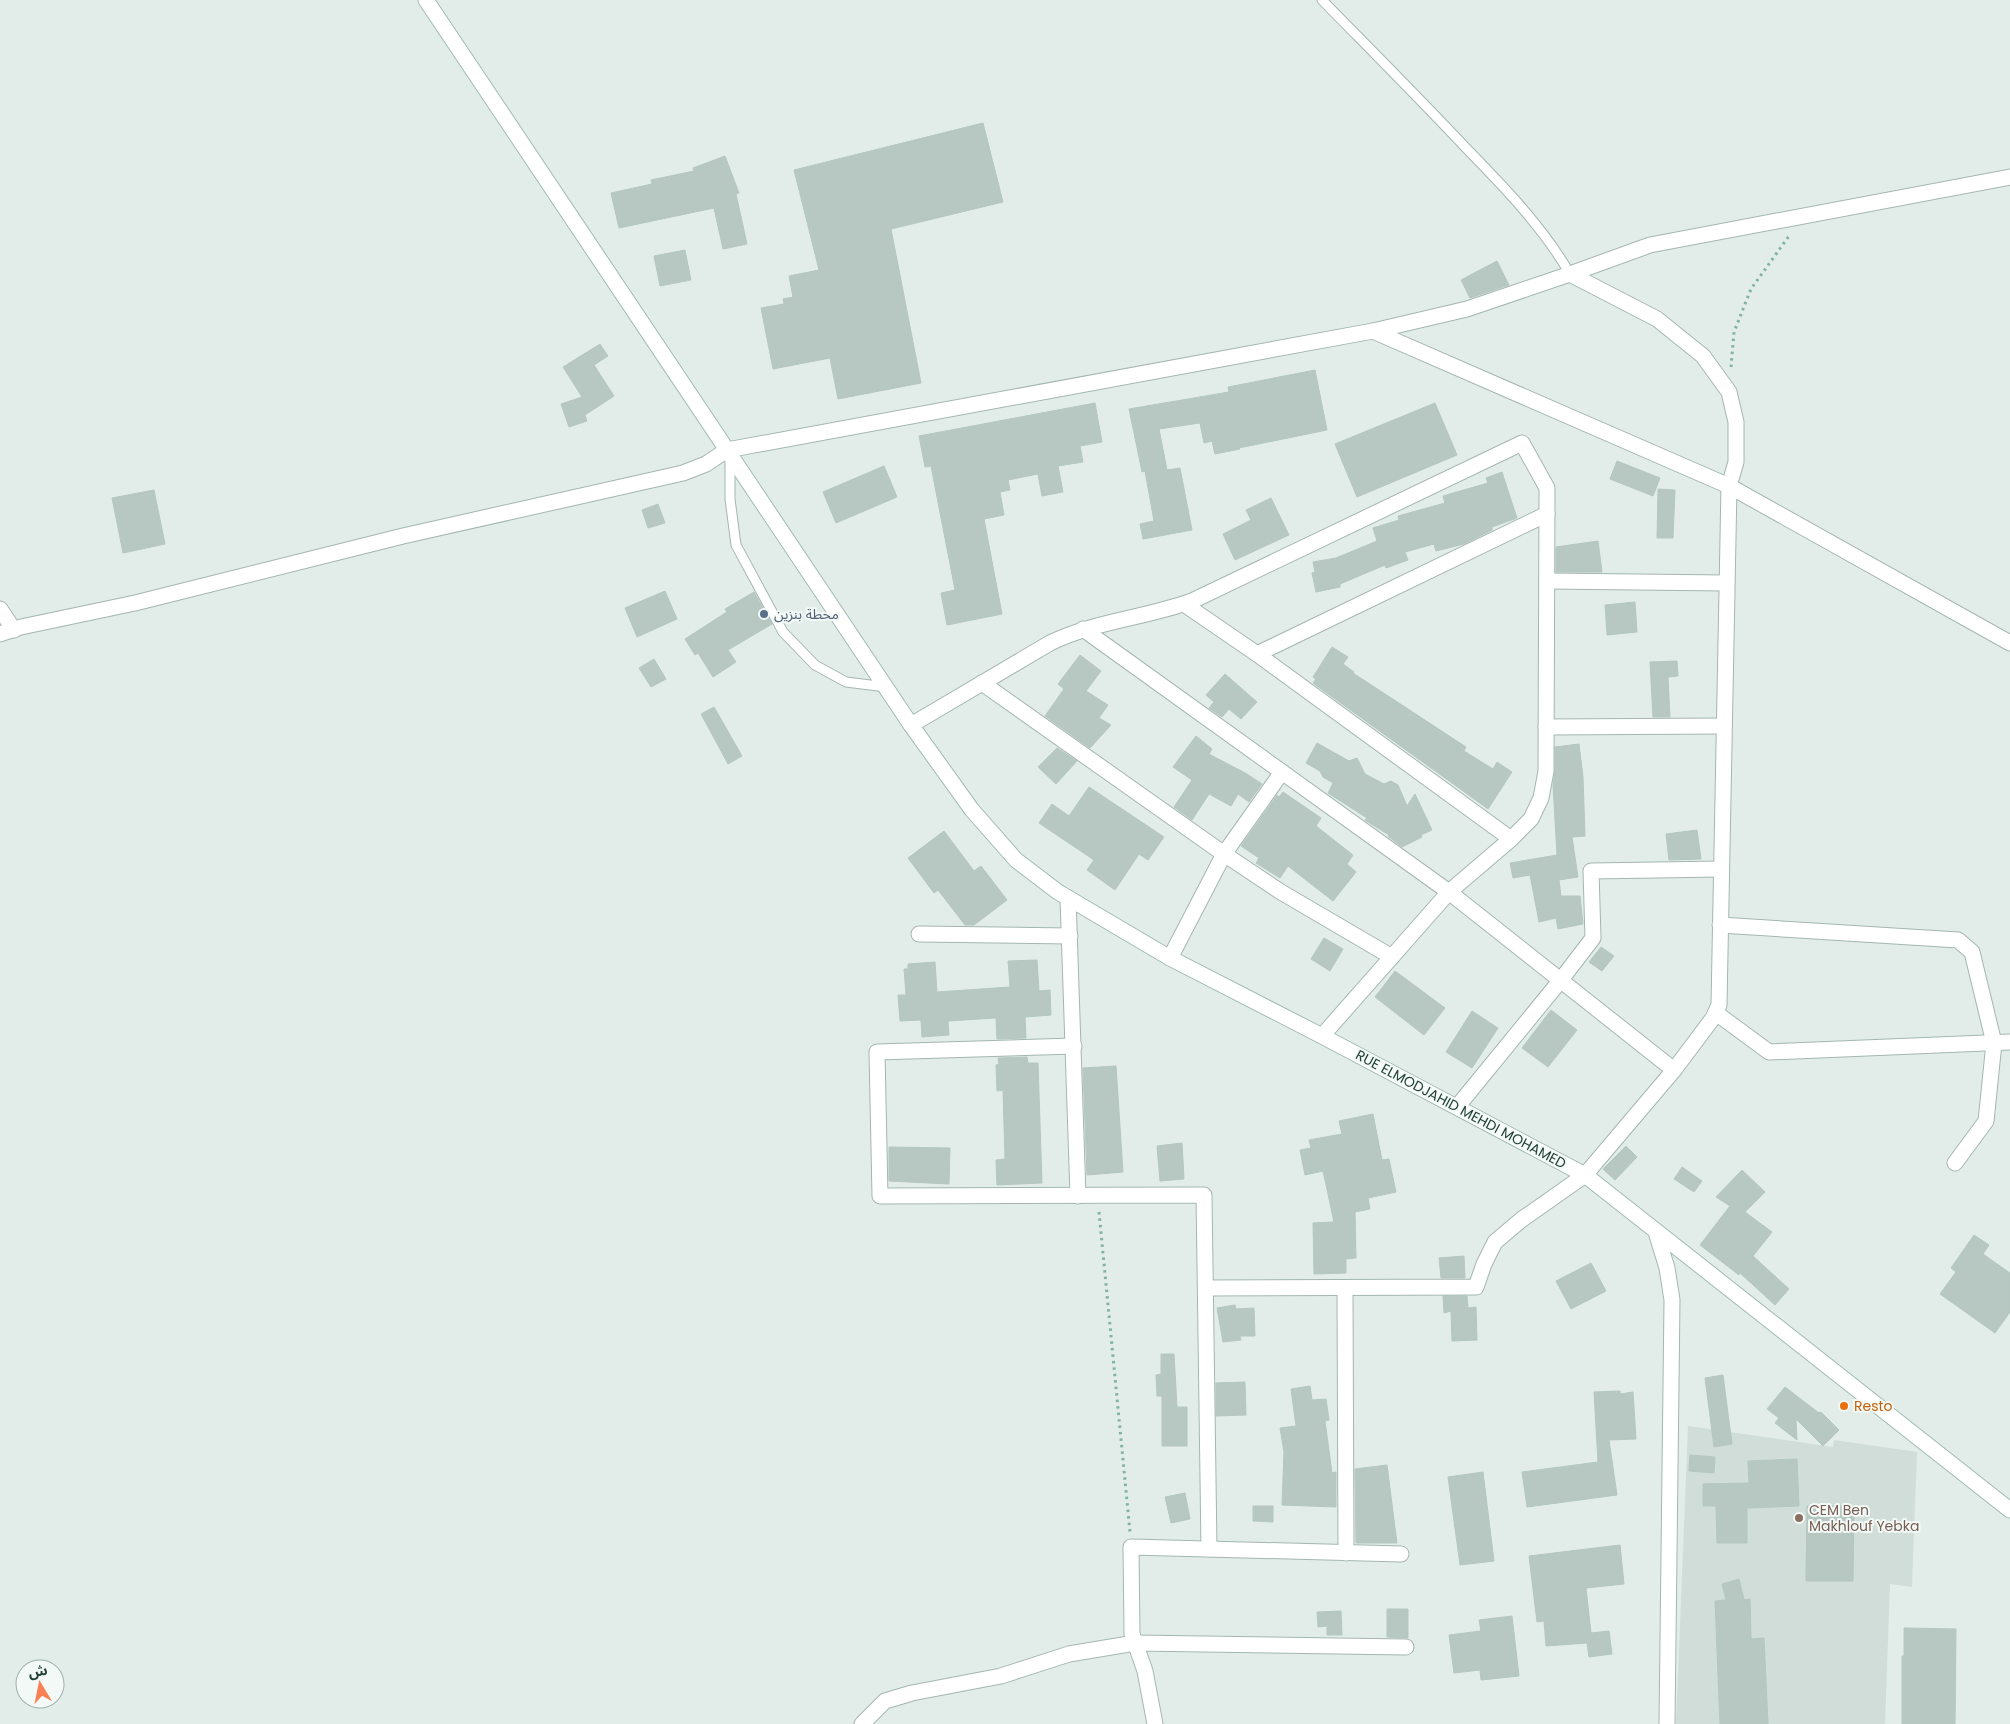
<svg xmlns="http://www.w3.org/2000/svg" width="2010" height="1724" viewBox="0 0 2010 1724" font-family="Poppins,'Noto Sans Arabic',sans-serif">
  <rect width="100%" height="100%" fill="#e2ede9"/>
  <path fill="#d0ddd8" d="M1688,1426l145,21 1,-7 83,12 -5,135 -22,-3 -5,140h-209z"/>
  <g fill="#b7c8c2" stroke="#b4c7c0">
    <path d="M983,123l20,79 -112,27 30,154 -83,16 -8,-41 -57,11 -12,-61 23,-4 -1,-5 10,-2 -4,-21 30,-6 -25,-100z"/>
    <path d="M725,156l14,37 -3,1 11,50 -24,5 -9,-41 -95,20 -8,-35 41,-9 -1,-4 43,-9 -1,-3z"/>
    <path d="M685,250l6,30 -31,6 -6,-30z"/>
    <path d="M1497,261l12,24 -39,13 -9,-18z"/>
    <path d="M600,344l8,12 -14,9 20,31 -29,19 2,6 -18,6 -8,-23 21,-7 -19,-30z"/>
    <path d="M1315,370l12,60 -88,18 1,1 -25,5 -3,-13 -8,2 -4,-20 -41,6 8,41 13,-2 12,62 -49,9 -3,-15 14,-3 -9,-50 -3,1 -13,-63 100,-17 -1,-5z"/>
    <path d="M1095,403l7,39 -22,4 3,16 -25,4 5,26 -21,4 -4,-22 -30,6 2,10 -10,2 4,23 -20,4 18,95 -55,11 -6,-32 14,-3 -24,-124 -6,1 -6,-31z"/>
    <path d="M1435,403l22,52 -100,42 -22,-53z"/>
    <path d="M1617,461l43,17 -7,18 -43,-17z"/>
    <path d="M884,466l13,31 -61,26 -13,-31z"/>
    <path d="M1502,472l15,46 -25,9v3l-28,14 -28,7 -2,-7 -29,8 3,8 -22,8 -1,-3 -45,19v3l-24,5 -4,-19 3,-1 -2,-10 23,-4 41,-17 -4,-13 26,-8 -1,-4 47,-13 -2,-7 45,-13 -2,-5z"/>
    <path d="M1658,489l17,1 -2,48h-16z"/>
    <path d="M154,490l11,54 -42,9 -11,-55z"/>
    <path d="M1271,498l18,37 -54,25 -12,-26 28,-14 -5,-10z"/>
    <path d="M658,504l7,19 -17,5 -6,-18z"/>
    <path d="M1598,541l4,31h-46v-25z"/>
    <path d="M665,591l12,28 -40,18 -12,-29z"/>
    <path d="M754,592l18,32 -44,26 8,12 -23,15 -15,-24 -3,2 -10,-16 42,-27 -2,-3z"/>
    <path d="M1635,602l2,30 -30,3 -2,-30z"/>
    <path d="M1332,647l16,10 -5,7 11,8 -1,1 113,74 -2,4 29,18 4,-7 15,10 -24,37 -175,-126 3,-4 -3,-2z"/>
    <path d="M1080,655l21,16 -15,20 22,14 -9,13 12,7 -21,23 -45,-32 19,-27 -6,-5z"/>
    <path d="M654,659l12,20 -15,8 -12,-19z"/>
    <path d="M1677,661l1,15 -10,1 2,40h-17l-3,-55z"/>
    <path d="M1225,674l32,28 -16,17 -12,-10 -7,8 -13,-9 5,-6 -8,-7z"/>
    <path d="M714,707l28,49 -14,8 -27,-50z"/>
    <path d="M1196,736l16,13 -3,5 38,20 15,10 -13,18 -11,-8 -7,12 -22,-12 -17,26 -18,-13 18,-27 -19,-13z"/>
    <path d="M1317,743l32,18 8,-3 8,16 19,10 7,-3 7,4 9,21 8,-12 17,36 -11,5 1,2 -20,10 -14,-11 1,-1 -24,-15 2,-2 -39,-25 5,-10 -10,-6 -3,-6 -14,-8z"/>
    <path d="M1579,744l4,33 2,59 -13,1 6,40 -19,3 2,16h19l3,28 -25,5 -2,-11 -17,4 -9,-47 -17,3 -3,-15 47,-8 -4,-70 2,-14v-24z"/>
    <path d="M1057,748l20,13 -21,23 -18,-17z"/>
    <path d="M1089,787l75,50 -16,23 -9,-6 -24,36 -28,-20 7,-10 -55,-37 13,-19 17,12z"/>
    <path d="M1283,792l38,26 -5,8 37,29 -6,9 9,8 -23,29 -45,-35 -8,12 -24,-15 3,-5 -18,-12 36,-51 2,2z"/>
    <path d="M1697,830l4,29 -32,1 -3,-26z"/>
    <path d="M944,831l30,40 7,-5 26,34 -33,25h-9l-27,-35 -4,3 -26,-35z"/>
    <path d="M1324,938l19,11 -13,22 -19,-12z"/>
    <path d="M1601,947l13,9 -12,15 -13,-9z"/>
    <path d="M1037,960l2,31 11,-1 1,25 -26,2 1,21 -29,1 -1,-21 -48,3 1,14 -27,2 -1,-17 -21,1 -2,-26h8l-2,-26h4v-5l27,-2 2,30 73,-5 -2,-26z"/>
    <path d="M1395,971l50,37 -21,27 -49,-38z"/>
    <path d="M1551,1010l26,20 -29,37 -26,-19z"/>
    <path d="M1472,1011l26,17 -26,40 -26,-16z"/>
    <path d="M1027,1057l1,6h10l4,120 -45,2 -1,-25 9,-1 -2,-69 -6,1 -1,-26 3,-1 -1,-6z"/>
    <path d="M1116,1066l7,106 -36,3 -4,-107z"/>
    <path d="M1373,1114l9,46 7,-1 7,33 -28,6 2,11 -15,3 1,46 -10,1v14l-32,1 -1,-51 21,-1 -11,-51 -18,4 -5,-25 11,-2 -2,-8 33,-6 -3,-13z"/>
    <path d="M1182,1143l2,36 -24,2 -3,-35z"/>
    <path d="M1626,1146l11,11 -22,23 -12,-11z"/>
    <path d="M889,1147l61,1 -1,36 -60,-3z"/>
    <path d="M1682,1167l20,14 -8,11 -20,-13z"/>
    <path d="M1742,1170l23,22 -20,20 27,20 -19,24 36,33 -14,16 -35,-32 -1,2 -39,-30 30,-39 -14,-9z"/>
    <path d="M1974,1235l15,10 -6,9 27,19v39l-15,21 -55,-39 16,-22 -5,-4z"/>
    <path d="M1464,1256l1,22h-24l-2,-20z"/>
    <path d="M1591,1263l15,28 -35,18 -15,-28z"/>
    <path d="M1443,1296h24l1,12 8,-1 1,33 -25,1 -1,-30 -7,2z"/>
    <path d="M1235,1305l1,4 18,-1 1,28h-15l1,4 -18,2 -6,-34z"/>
    <path d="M1161,1354h13l3,53h10v39h-25v-50h-5l-1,-21 5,-1z"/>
    <path d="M1723,1375l9,69 -18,3 -9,-69z"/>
    <path d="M1245,1382l1,33 -30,1v-33z"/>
    <path d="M1310,1386l2,14 14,-1 3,21 -4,1 7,52 4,-1v35l-54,-2 2,-53 -4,-24 16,-2 -5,-37z"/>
    <path d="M1785,1387l34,26 2,-1 18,18 -16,16 -27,-27 1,21 -22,-17 4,-5 -12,-9z"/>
    <path d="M1620,1391v3l13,-2 3,47 -27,1 8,55 -90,12 -5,-35 76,-10 -4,-70z"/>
    <path d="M1690,1455l25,2 -1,16 -25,-2z"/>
    <path d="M1797,1459l2,47 -52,2v35h-30l-1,-37h-13v-22l46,-1 -1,-22z"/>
    <path d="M1387,1465l10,78h-41l-1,-74z"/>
    <path d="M1483,1472l11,89 -34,4 -12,-88z"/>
    <path d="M1185,1493l5,26 -19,4 -6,-26z"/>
    <path d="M1253,1506h20v16l-20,-1z"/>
    <path d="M1807,1506h47l-1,75h-47z"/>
    <path d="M1620,1545l4,39 -38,4 5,45 18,-2 3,23 -23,3 -2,-14 -41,3 -2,-25 -7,1 -8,-66z"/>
    <path d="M1739,1579l5,21 6,-1 1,40 13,-1 4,86h-48l-5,-123 11,-1 -4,-16z"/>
    <path d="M1387,1609h21v29l-21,-1z"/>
    <path d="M1341,1611l1,24h-15v-9l-9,1 -1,-15z"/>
    <path d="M1512,1616l7,60 -38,4 -1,-10 -26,3 -5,-38 32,-4 -2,-11z"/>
    <path d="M1904,1628l52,1 -1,95h-53v-68h2z"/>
  </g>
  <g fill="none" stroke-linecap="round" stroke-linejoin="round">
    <defs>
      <g id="lane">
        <path d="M1322,0c48,49 97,98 144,148 38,39 77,79 104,126"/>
        <path d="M730,457v42l6,46 47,87 32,33 31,17 40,5"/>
      </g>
      <g id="street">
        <path d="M1570,274l80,-29 360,-68"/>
        <path d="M1547,581l180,2"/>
        <path d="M1184,604l73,50 254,185"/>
        <path d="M0,609l14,21"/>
        <path d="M1083,629l366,263 225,178"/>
        <path d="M0,634l21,-7 114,-24 268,-67 280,-63 23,-9 21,-14 646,-119 356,155 281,157"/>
        <path d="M1257,654l290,-140"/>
        <path d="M982,683l242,171 57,38 111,65"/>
        <path d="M911,725l139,-82c45,-22 95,-25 142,-42l330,-158 25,45 -1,283 -5,27 -10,21 -20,20 -62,53 -127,144"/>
        <path d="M1546,727l178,-1"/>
        <path d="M1068,898l10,298"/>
        <path d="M1720,925l238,15 14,12 22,91 -8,78 -31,42"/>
        <path d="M919,934l151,2"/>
        <path d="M1170,958l54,-104 58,-82"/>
        <path d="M1716,1013l53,39 241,-10"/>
        <path d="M1074,1046l-197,6 3,144 324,-1 5,354"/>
        <path d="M1457,1107l103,-126 33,-43 -2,-67 130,-2"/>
        <path d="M1656,1232l11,36 5,32 -5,424"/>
        <path d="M1206,1288l270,-1 8,-23 11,-22 26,-22 64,-45 89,-105 39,-52 6,-13 10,-519 7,-24v-40l-7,-30 -26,-36 -46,-37 -87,-45 -103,35 -94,22"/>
        <path d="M1345,1288l1,265"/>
        <path d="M862,1724l23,-23 27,-8 89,-17 68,-22 66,-11 271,4"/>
        <path d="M1155,1724l-10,-53 -13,-37 -1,-87 270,7"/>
      </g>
      <path id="secondary" d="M426,0l485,725 61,85 44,50 42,32 112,66 152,78 263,139 425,335"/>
    </defs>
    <use href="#lane" stroke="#a4b6b0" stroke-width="11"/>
    <use href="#street" stroke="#a4b6b0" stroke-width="17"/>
    <use href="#secondary" stroke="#a0bab1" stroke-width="17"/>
    <g stroke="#81b3a4" stroke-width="3" stroke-dasharray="2.5 4" stroke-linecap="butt">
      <path d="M1731,367l3,-35 17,-43 38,-53"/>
      <path d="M1099,1212l31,320"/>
    </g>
    <use href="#lane" stroke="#fff" stroke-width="9"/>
    <use href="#street" stroke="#fff" stroke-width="15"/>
    <use href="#secondary" stroke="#fff" stroke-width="15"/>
  </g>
  <circle fill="#5c6f8a" stroke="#f3f9f6" stroke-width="2" cx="764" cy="614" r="5"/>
  <circle fill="#e8710a" stroke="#f3f9f6" stroke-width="2" cx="1844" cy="1406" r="5"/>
  <circle fill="#8d6e63" stroke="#f3f9f6" stroke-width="2" cx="1799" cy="1518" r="5"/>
  <g text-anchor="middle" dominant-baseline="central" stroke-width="4" stroke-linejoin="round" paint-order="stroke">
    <g font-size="14" fill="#4e5e75" stroke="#f3f9f6" text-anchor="start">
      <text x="774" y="614">محطة بنزين</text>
    </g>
    <g font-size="14" fill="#214038" stroke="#f3f9f6">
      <text transform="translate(1461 1109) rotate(28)">RUE ELMODJAHID MEHDI MOHAMED</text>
    </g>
    <g font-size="14" fill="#c56008" stroke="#f3f9f6" text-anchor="start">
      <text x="1854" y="1406">Resto</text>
    </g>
    <g font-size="14" fill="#785e54" stroke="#f3f9f6" text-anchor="start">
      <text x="1809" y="1510">CEM Ben<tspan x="1809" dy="16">Makhlouf Yebka</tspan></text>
    </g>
  </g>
  <g transform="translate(40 1684) rotate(350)"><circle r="24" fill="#f3f9f6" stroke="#9fafaa"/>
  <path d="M0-4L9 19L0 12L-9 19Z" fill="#f97f54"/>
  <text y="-8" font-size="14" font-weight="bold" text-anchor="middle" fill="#214038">ش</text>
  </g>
</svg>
